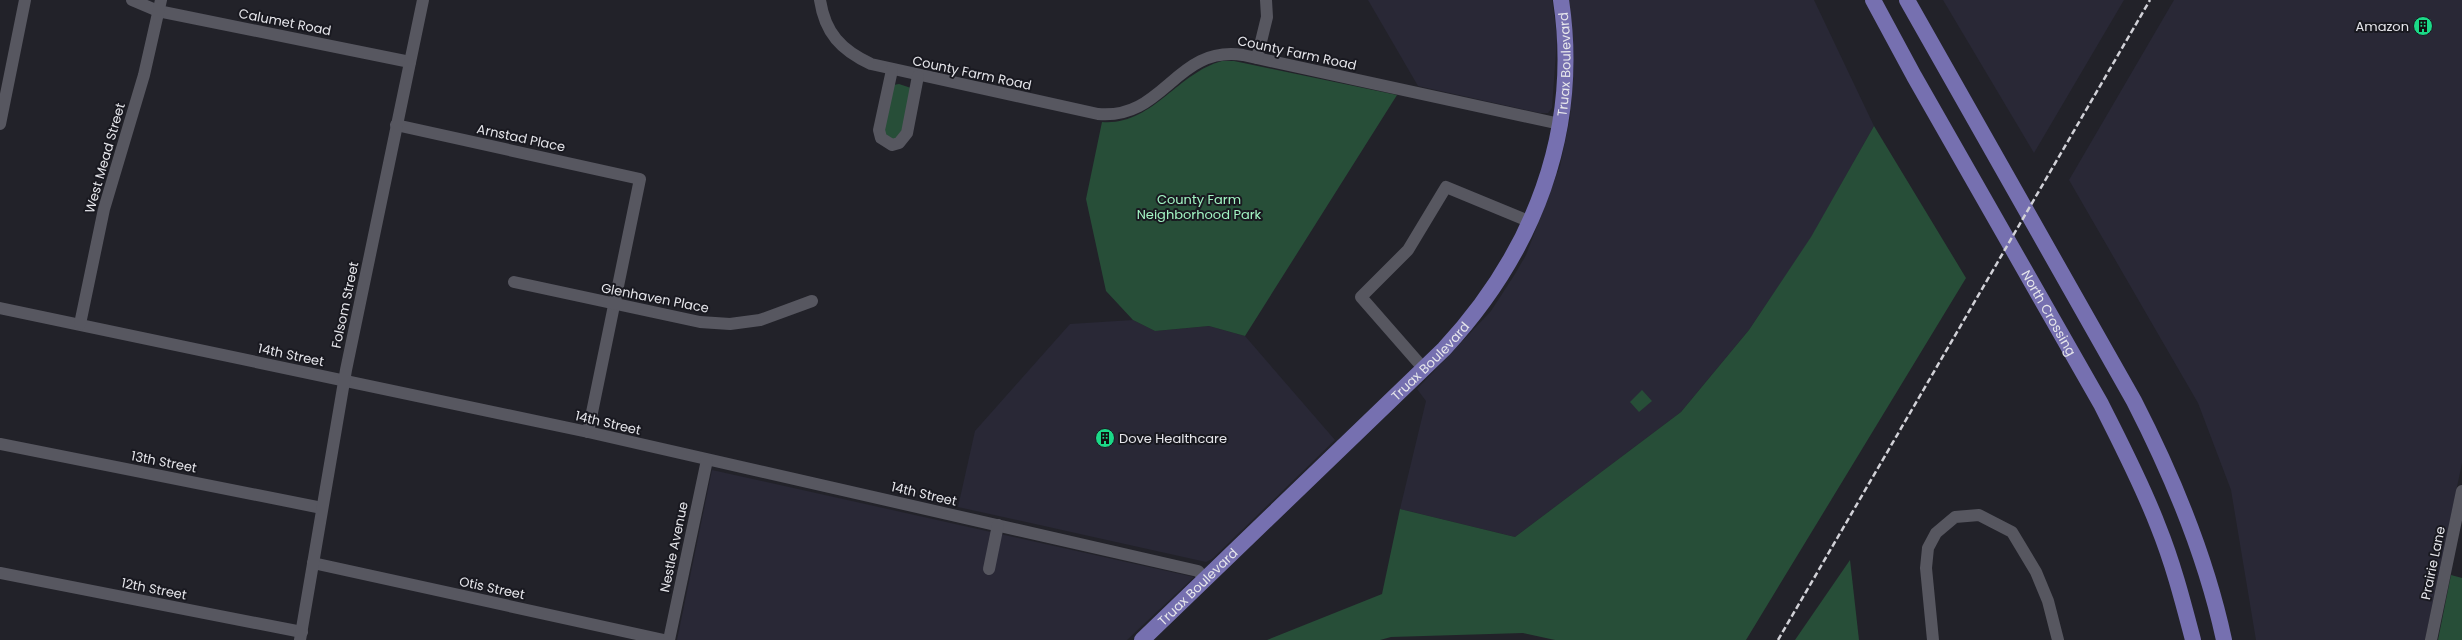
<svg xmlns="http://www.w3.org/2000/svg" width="2462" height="640" viewBox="0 0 2462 640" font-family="Poppins,sans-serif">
  <rect width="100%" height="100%" fill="#222229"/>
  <g fill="#292836">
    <path d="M1368,0h184l5,38 -5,70 -4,5h-8l-122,-27z"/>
    <path d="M1568,0h246l60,126 -63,112 -62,92 -68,82 -166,125 -115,-28 26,-108 -9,-12 74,-78 24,-37 11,-19 34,-89 10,-48 4,-49 -2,-43z"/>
    <path d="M1943,0h181l-90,153z"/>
    <path d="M2174,0h288v463l-37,177h-169l-25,-150 -33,-87 -129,-223z"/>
    <path d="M1133,320l22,11 54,-5 36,10 90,104 -123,119 -6,3 -248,-55 17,-76 95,-107z"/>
    <path d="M712,470l482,107 -67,63h-450z"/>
  </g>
  <g fill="#274e38">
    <path d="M1222,61h12l163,34 -152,241 -36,-10 -54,5 -22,-11 -27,-29 -20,-92 16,-77c50,4 75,-49 120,-61z"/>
    <path d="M899,84l12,4 -9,46 -9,6 -9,-7 9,-48z"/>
    <path d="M1874,126l92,152 -220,362h-191l-32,-7 -132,4 -11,3h-113l115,-46 18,-85 115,28 166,-125 68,-82 62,-93z"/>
    <path d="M1642,390l10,11 -13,11 -9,-10z"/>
    <path d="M1850,560l9,80h-64z"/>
    <path d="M2451,575l11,3v62h-24z"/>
  </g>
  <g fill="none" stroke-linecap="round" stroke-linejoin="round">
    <g stroke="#575760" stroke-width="12">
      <path d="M132,0l26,11 252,51"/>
      <path d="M820,0c5,33 21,50 51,64l227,50c67,6 77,-69 145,-59l317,69"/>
      <path d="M1257,58l10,-41 -1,-17"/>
      <path d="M892,70l-13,60 2,8 11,7 7,-2 8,-10 11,-57"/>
      <path d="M0,124l25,-124"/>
      <path d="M396,125l244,54 -52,253"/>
      <path d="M514,282l186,40 30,2 30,-4 52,-19"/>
      <path d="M0,308l588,124 610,139 7,8"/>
      <path d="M80,324l24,-115 40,-134 17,-75"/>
      <path d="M1424,369l-63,-72 47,-47 38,-63 85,35"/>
      <path d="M0,444l322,64"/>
      <path d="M313,563l351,77"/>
      <path d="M989,569l9,-44"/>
      <path d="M0,573l302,59"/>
      <path d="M300,640l46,-270 77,-370"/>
      <path d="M669,640l38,-180"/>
      <path d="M1933,640l-7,-72 2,-20 8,-15 19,-16 24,-2 33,17 24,40 12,29 10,39"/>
      <path d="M2431,640l31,-149"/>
    </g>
    <g stroke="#7670b0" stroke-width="16">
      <path id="s1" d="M1873,0l41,76 187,328c20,40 41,80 57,122 15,37 25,76 35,114"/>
      <path d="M1907,0l227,401c39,76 72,155 90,239"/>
      <path id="s2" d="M1142,640l302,-291c89,-96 137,-217 117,-349"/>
    </g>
    <path stroke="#d1d1d7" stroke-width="2.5" stroke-dasharray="6 3" stroke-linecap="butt" d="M1778,640l372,-640"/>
  </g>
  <defs>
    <symbol id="building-disc" viewBox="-11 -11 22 22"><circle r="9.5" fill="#1bd988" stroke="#191920"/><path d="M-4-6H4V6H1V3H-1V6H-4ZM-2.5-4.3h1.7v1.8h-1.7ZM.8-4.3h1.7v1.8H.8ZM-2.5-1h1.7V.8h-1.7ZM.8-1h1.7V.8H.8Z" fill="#111"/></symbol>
  </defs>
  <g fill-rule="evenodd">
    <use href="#building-disc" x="2412" y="15" width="22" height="22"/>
    <use href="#building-disc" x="1094" y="427" width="22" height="22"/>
  </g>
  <g text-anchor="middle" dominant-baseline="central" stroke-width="4" stroke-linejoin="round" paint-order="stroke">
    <g font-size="13" fill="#e6e6eb" stroke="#191920">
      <text transform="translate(285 22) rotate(11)">Calumet Road</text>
      <text transform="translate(1297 53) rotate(12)">County Farm Road</text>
      <text stroke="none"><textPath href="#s2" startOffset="736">Truax Boulevard</textPath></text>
      <text transform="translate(972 73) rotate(12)">County Farm Road</text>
      <text transform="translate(521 138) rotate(12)">Arnstad Place</text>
      <text transform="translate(105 158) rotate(-74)">West Mead Street</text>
      <text transform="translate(655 298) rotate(11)">Glenhaven Place</text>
      <text transform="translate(345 305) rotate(-78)">Folsom Street</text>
      <text stroke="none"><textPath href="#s1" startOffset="359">North Crossing</textPath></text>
      <text transform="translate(291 355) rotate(12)">14th Street</text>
      <text stroke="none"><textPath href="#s2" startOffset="401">Truax Boulevard</textPath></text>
      <text transform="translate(608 423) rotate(13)">14th Street</text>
      <text transform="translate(164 462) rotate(11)">13th Street</text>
      <text transform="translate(924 494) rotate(13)">14th Street</text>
      <text transform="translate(674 547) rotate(-78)">Nestle Avenue</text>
      <text transform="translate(2433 563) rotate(-78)">Prairie Lane</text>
      <text stroke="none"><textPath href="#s2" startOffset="77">Truax Boulevard</textPath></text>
      <text transform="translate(492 588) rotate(12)">Otis Street</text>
      <text transform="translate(154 589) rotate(11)">12th Street</text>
    </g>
    <g font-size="13" fill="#e6e6eb" stroke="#191920" text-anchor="end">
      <text x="2409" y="26">Amazon</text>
      <text x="1119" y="438" text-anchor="start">Dove Healthcare</text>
    </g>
    <g font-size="13" fill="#a3f5c4" stroke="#191920">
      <text x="1199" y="199">County Farm<tspan x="1199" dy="15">Neighborhood Park</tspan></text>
    </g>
  </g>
</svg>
